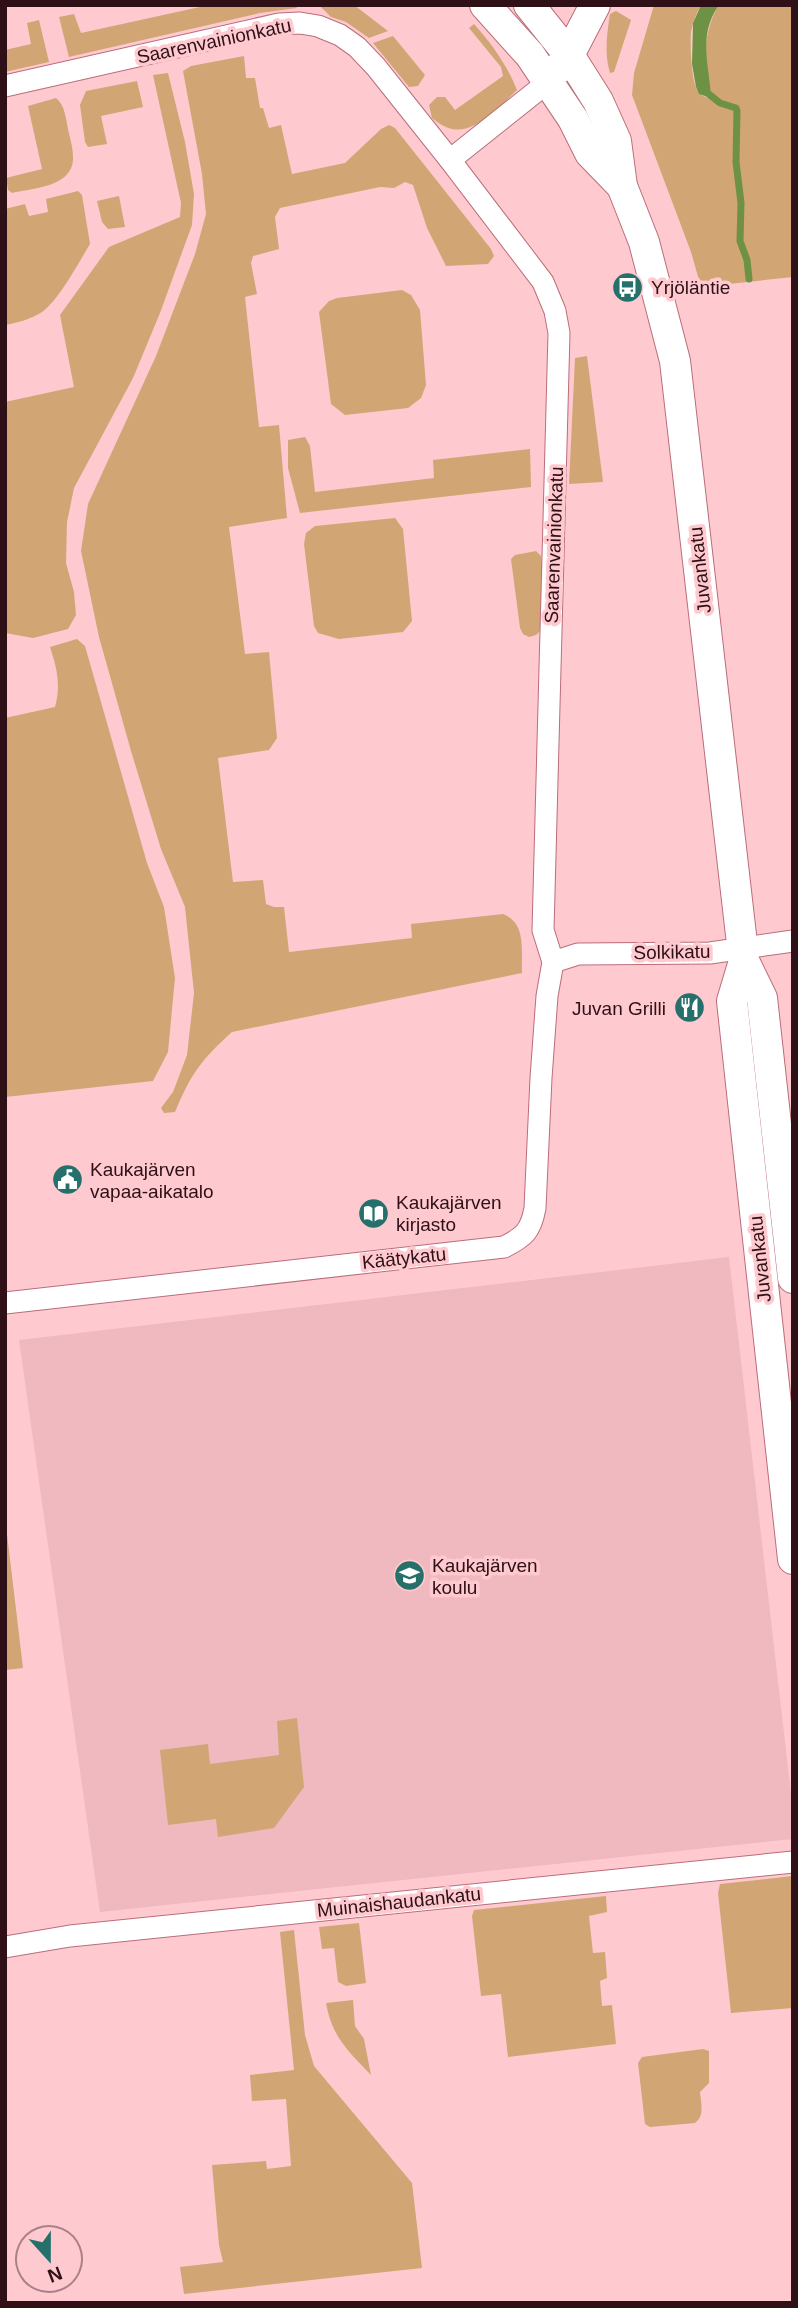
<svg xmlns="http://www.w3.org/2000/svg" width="798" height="2308" viewBox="0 0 798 2308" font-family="Arial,sans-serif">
  <rect width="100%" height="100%" fill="#fecad0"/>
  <path fill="#f0b8bf" d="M729,1257l64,554v28l-693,73 -81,-572z"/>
  <g fill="#d1a674">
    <path d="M209,5h86l2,3 -37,5 -191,44 -10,-40 15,-3 7,19z"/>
    <path d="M319,5h35l34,26 -19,7 -23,-16 -15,-5z"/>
    <path d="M654,5h47c-5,8 -8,17 -10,27 -1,12 0,52 8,61 3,3 6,4 10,5l3,-2c-12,-24 -8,-69 7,-91h74v272l-92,10 -10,-35 -59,-157 2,-22z"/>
    <path d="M616,11l15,9 -17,52 -4,1c-6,-19 -3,-40 0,-59z"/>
    <path d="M39,20l10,42 -44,10v-22l26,-6 -4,-21z"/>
    <path d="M474,24c18,20 33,41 43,66 -17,16 -45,49 -71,37 -5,-2 -10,-6 -14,-9l-3,-13 8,-8h8l10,13 48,-34 -2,-9 -32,-39z"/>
    <path d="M393,36l32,39 -7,11 -9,1 -36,-44z"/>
    <path d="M244,56l2,22h9l5,30h3l6,20 12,-3 11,49 53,-11 36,-34 8,-4 6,3 96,121 3,7 -6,8 -42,2 -19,-38 -14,-43 -8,-3 -11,6 -14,-1 -100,21 -5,9 4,32 -26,7 -2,7 6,31 -12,3 14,130 20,-2 8,93 -58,9 16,127 24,-2 8,86 -8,12 -51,8 15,124 30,-2 3,24 8,3h10l5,45 123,-14 -1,-14 92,-10c24,9 18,37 19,59l-290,59c-31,28 -41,42 -57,80l-11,1 -3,-5 12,-16 14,-37 7,-62 -9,-86 -24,-58 -30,-98 -32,-114 -18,-86 7,-47 68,-148 39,-102 11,-40 -4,-40 -19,-103 8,-5z"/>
    <path d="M168,73l17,69 9,52 -2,31 -32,88 -27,65 -59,110 -7,34 -1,41 8,29 2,23 -8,14 -35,9 -28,-5v-231l69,-15 -14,-72 49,-68 71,-30 1,-14 -28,-128z"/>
    <path d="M137,81l6,26 -42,9 6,28 -19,3 -3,-5 -5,-37 6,-14z"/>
    <path d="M56,98c9,7 10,21 12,31 2,9 5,19 5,28 1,30 -40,31 -61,36l-4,-3 -2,-12 36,-9 -14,-63z"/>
    <path d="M78,191l4,4 8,49c-11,18 -31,56 -48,68 -11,7 -25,11 -37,13v-116l20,-5 4,12 19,-4 -2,-13z"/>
    <path d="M119,196l6,31 -17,2 -6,-7 -5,-21z"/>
    <path d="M402,290l9,5 9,15 6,75 -5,13 -13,10 -63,7 -14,-11 -12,-92 10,-11 8,-3z"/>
    <path d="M587,356l16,126 -34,2 6,-126z"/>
    <path d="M305,437l5,9 5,46 119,-14 -1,-18 97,-11 1,38 -231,26 -12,-45v-28z"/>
    <path d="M395,518l8,11 9,92 -9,11 -64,7 -21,-6 -4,-7 -10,-82 2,-11 9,-7z"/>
    <path d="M536,551l5,5 3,24 -3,50 -5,5 -7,2 -6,-3 -3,-6 -9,-69 4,-4z"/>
    <path d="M77,639l8,7 62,217 17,44 11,71 -7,74 -15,29 -148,16v-379l50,-11c6,-21 2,-39 -5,-60z"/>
    <path d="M5,1517l18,151 -18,2z"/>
    <path d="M297,1718l7,69 -30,41 -56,9 -2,-18 -48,6 -8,-75 48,-6 2,20 69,-9 -2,-34z"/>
    <path d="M793,1876v132l-62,5 -13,-120 2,-9z"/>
    <path d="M606,1896l1,16 -18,4 4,37 12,-1 2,26 -7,3 2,25 10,-1 4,39 -108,13 -7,-63 -20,2 -9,-80 2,-6z"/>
    <path d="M359,1923l7,60 -20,3 -8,-4 -4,-34 -12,1 -3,-22z"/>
    <path d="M294,1930l11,105 9,31 98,117 10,85 -238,26 -4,-27 43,-5 -4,-17 -7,-80 54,-4 1,8 24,-3 -5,-67 -34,2 -2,-26 44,-5 -14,-138z"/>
    <path d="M353,2000l2,26 9,13 7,36c-23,-24 -39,-38 -45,-72z"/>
    <path d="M703,2049l6,2v32l-9,9c1,11 5,24 -5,31l-45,4 -5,-3 -7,-61 4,-6z"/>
  </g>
  <path fill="#6d9244" d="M701,5h18c-22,31 -9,61 -8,93l-12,-4 -3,-7 -4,-23 1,-41z"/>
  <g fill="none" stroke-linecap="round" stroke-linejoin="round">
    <path stroke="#6d9244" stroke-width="7" d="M705,91l15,12 16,5 1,3 -1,51 5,41 -1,38 7,19 2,19"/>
    <defs>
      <g id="street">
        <path d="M5,86l274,-62 21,-1 18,3 22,9 17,12 19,20 74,93 93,122 12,29 4,22 -16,597 10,32 -6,34 -6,82 -6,130c-4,23 -11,29 -31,39l-499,56"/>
        <path d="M450,160l98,-78"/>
        <path d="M553,962l25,-8 132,-1 83,-12"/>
        <path d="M5,1947l65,-11 723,-74"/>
      </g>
      <g id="secondary">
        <path d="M485,5l45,50 43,64 17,34 32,33"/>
        <path d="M529,5l40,50 29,46 18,40 6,45 22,56 31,119 69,600 18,37 31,280"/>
        <path d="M559,68l10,-13 26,-50"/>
        <path d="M744,961l-12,40 61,558"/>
      </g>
    </defs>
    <use href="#street" stroke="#bb6d79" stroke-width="23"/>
    <use href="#secondary" stroke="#bb6d79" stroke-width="32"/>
    <use href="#street" stroke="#fff" stroke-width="21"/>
    <use href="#secondary" stroke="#fff" stroke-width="30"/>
  </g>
  <defs>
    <symbol id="bus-disc" viewBox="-11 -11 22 22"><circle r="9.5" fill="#26706c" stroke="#fecad0"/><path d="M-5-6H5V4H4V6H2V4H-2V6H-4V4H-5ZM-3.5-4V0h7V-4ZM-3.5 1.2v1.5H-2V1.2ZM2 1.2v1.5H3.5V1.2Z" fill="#fff"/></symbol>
    <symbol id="restaurant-disc" viewBox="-11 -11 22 22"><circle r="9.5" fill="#26706c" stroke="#fecad0"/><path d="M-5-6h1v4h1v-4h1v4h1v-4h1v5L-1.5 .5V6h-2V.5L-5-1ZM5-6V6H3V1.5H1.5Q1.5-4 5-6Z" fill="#fff"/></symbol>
    <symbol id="civic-disc" viewBox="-11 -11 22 22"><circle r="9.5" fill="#26706c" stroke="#fecad0"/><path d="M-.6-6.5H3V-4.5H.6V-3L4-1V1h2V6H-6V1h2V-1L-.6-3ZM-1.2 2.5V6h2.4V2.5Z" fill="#fff"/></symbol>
    <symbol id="library-disc" viewBox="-11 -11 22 22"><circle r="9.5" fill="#26706c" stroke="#fecad0"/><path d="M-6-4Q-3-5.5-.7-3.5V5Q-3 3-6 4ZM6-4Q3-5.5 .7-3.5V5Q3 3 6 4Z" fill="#fff"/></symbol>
    <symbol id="school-disc" viewBox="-11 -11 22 22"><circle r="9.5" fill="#26706c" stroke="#fecad0"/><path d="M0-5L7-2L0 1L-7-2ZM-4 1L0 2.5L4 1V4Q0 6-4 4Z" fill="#fff"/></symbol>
  </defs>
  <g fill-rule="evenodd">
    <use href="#bus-disc" x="610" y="270" width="35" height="35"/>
    <use href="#restaurant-disc" x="672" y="990" width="35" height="35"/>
    <use href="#civic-disc" x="50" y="1162" width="35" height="35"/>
    <use href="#library-disc" x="356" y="1196" width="35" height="35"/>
    <use href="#school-disc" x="392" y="1558" width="35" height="35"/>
  </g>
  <g text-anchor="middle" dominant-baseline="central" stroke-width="7" stroke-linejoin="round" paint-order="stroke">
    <g font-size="19" fill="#2e1016" stroke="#fecad0">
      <text transform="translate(214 41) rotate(-12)">Saarenvainionkatu</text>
      <text transform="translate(554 545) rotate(-88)">Saarenvainionkatu</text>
      <text transform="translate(700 570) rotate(-96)">Juvankatu</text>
      <text transform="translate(672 952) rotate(-1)">Solkikatu</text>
      <text transform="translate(404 1258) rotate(-6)">Käätykatu</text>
      <text transform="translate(760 1259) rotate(-96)">Juvankatu</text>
      <text transform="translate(399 1902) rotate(-6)">Muinaishaudankatu</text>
    </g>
    <g font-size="19" fill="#2e1016" stroke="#fecad0" text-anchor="start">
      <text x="651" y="287">Yrjöläntie</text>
      <text x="666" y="1008" text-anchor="end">Juvan Grilli</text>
      <text x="90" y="1169">Kaukajärven<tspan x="90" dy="22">vapaa-aikatalo</tspan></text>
      <text x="396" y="1202">Kaukajärven<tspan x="396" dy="22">kirjasto</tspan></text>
      <text x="432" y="1565">Kaukajärven<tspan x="432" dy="22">koulu</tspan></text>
    </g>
  </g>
  <rect width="798" height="2308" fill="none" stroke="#2e1016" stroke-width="14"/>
  <g transform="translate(49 2259) rotate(159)"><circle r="33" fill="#fecad0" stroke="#ab8086" stroke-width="2"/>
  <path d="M0-5L12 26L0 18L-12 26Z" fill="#26706c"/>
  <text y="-10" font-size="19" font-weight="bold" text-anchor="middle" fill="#2e1016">N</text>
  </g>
</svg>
